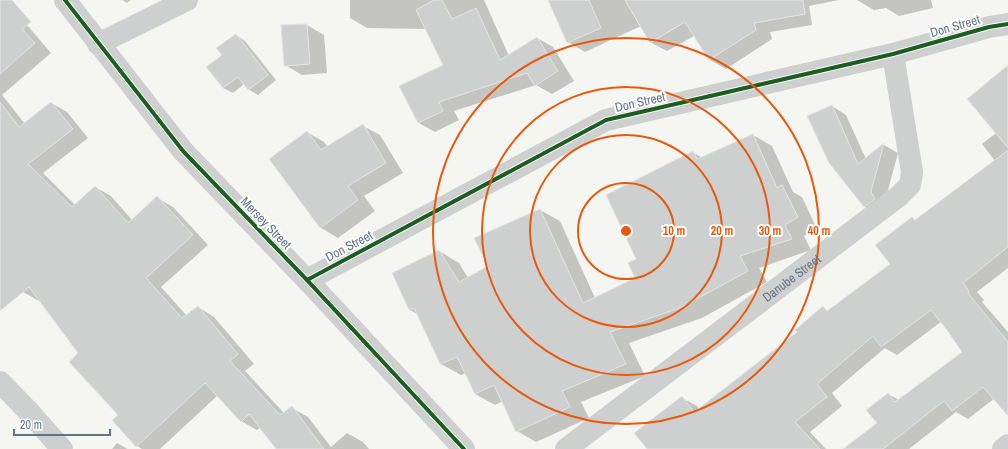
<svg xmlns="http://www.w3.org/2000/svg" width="1008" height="449" viewBox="0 0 1008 449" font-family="'Archivo Narrow',sans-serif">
  <rect width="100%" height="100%" fill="#f5f5f2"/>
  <g fill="#0003">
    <path d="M122,0h9l-4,3z"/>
    <path d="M350,0h134l25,56 28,-18 16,9 21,34 -22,13 -16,-9 -82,26 5,9 -24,12 -16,-9 26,-58 -18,-36 -60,-1 -17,-10z"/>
    <path d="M562,0h277l-30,6 3,19 -42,7 2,7 -46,30 -16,-9 -16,-24 -27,15 -17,-9 -9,-16 -56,26 -17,-10z"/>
    <path d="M857,0h74l2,8 -34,8 -13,-8 -12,2z"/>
    <path d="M0,25h27l24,28 -49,42 23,29 26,-21 16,9 21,26 -45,35 32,32 20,-18 16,9 21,24 25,-22 16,9 35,38 -47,42 26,29 11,-9 16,10 40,47 -9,7 39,42 8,-5 16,9 23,30 16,-14 16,9 6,7h-92l-16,-22 -4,3 -16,-9 -24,-25 -57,53h-18l-5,-3 -17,-31 -40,-62 -41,-52 -16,-9 -23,-29z"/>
    <path d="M307,25l17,10 3,38 -25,2 -17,-10z"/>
    <path d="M236,35l9,6 31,39 -18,15 -10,-6 -4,-5 -11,9 -10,-5z"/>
    <path d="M1008,66v202l-31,24 7,8 -2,2 26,30v75l-13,-9 -27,21 -12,-7 -47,37h-64l33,-26 10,-29 11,6 65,-48 -22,-31 -45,34 -12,-7 -53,45 10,13 -32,26 16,17h-178l34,-51 15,8 3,4 98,-78 25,-24 6,3 62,-46 21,-47 4,2 79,-59 -13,-17 14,-11z"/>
    <path d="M832,106l14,9 20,44 18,-14 14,8 -13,48 -7,14 -14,-9z"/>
    <path d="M363,126l17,9 23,38 -39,23 11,15 -37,27 -17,-10 -51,-69 37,-27 17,10 4,5z"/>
    <path d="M753,135l19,11 21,46 9,5 15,32 -13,7 7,14 -52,18 8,14 -65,36 -73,25 16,33 -64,26 8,16 -53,24 -19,-11 -14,-30 -8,4 -20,-11 -9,-21 -5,2 -20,-11 -22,-49 -9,-5 -17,-36 46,-23 20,12 9,15 21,-12 51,-56 20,11 35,77 42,-20v-19l56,-107 9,6z"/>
    <path d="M117,443l9,5 1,1h-15z"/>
  </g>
  <g fill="#ced0d0" stroke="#e4e4e2">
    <path d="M0,0h12l19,22 -9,7 13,14 -35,31z"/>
    <path d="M434,0h8l10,19 24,-11 24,52 37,-23 21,34 -23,15 -8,-13 -88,29 4,9 -25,12 -19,-37 44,-21 -27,-55z"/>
    <path d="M548,0h41l12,28 -34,15z"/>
    <path d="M625,0h178l2,14 -51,9 2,7 -47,30 -24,-38 -35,21z"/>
    <path d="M307,24l3,40 -26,2 -3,-41z"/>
    <path d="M236,34l32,41 -20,15 -10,-13 -15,11 -17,-21 16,-12 -6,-7z"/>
    <path d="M1008,65v83l-41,-49z"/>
    <path d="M0,102l19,25 32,-25 22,27 -45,35 44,43 23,-21 33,37 29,-27 36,39 -47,43 36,40 16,-12 40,48 -8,7 50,54 12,-9 32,43h-48l-27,-35 -8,8 -36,-39 -69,64 -24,-27 6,-5 -49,-53 9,-9 -49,-66 -29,24z"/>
    <path d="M832,105l26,59 26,-21 -13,49 4,7 -11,8 -35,-44 -22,-47z"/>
    <path d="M363,124l23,39 -38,23 10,14 -38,28 -51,-69 38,-28 14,19z"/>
    <path d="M753,134l24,54 5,-3 16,32 -13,8 7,14 -52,17 8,15 -66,36 -72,25 16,32 -64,27 8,16 -54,25 -22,-47 -19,9 -18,-37 -17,7 -26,-56 -5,2 -17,-37 47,-23 20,32 29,-16 -14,-28 66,-29 43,94 52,-25 -7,-15 8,-4 -30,-64 87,-44 4,8z"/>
    <path d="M1008,150v97l-45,36 6,8 -1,2 40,49v74l-25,-29 -31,24 -8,-10 -61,48h-40l34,-26 -11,-13 22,-17 7,9 67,-50 -15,-22 -16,-20 -50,37 -8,-11 -56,48 10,13 -32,25 25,27h-173l-13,-16 48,-37 12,16 103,-80 -2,-2 28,-24 4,5 63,-47 -15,-19 37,-28 3,3z"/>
  </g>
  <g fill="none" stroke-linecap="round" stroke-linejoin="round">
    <g stroke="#cecfcf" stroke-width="22">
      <path d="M65,0l118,151 124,129 157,169"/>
      <path d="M98,44l89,-44"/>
      <path d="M307,280l299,-160 287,-66 96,-27 19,-3"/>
      <path d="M0,382l31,32 31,35"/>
      <path id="s1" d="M566,449l333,-253 11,-11 2,-13 -19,-118"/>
      <path d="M1003,449l5,-4"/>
    </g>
    <defs>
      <g id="cycleway">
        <path d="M65,0l118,151 124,129 157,169"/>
        <path d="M307,280l299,-160 287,-66 96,-27 19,-3"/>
      </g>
    </defs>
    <use href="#cycleway" stroke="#fff" stroke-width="6"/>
    <use href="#cycleway" stroke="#1b5e20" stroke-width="4"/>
  </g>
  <g fill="none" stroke="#e8590c" stroke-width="2">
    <circle cx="626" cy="231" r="48"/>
    <circle cx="626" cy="231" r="96"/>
    <circle cx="626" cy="231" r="144"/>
    <circle cx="626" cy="231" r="193"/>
  </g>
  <g text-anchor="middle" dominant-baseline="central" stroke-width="4" stroke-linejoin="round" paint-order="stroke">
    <g font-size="13" fill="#637584" stroke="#fff">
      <text transform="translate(955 26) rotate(-16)">Don Street</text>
      <text transform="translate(640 102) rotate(-13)">Don Street</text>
      <text transform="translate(266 223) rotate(46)">Mersey Street</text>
      <text transform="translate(349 246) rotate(-28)">Don Street</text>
      <text stroke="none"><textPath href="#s1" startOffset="283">Danube Street</textPath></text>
    </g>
  </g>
  <circle cx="626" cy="231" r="6" fill="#e8590c" stroke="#fff" stroke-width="2"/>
  <g font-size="12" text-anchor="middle" font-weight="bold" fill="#e8590c" stroke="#fff" stroke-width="4" stroke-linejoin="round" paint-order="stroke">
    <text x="674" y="235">10 m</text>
    <text x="722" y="235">20 m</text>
    <text x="770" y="235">30 m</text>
    <text x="819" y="235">40 m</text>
  </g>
  <path d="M14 429v6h96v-6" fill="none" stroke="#637584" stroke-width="2"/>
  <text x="20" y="429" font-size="12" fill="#637584" stroke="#ffffff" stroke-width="3" paint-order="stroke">20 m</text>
</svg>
